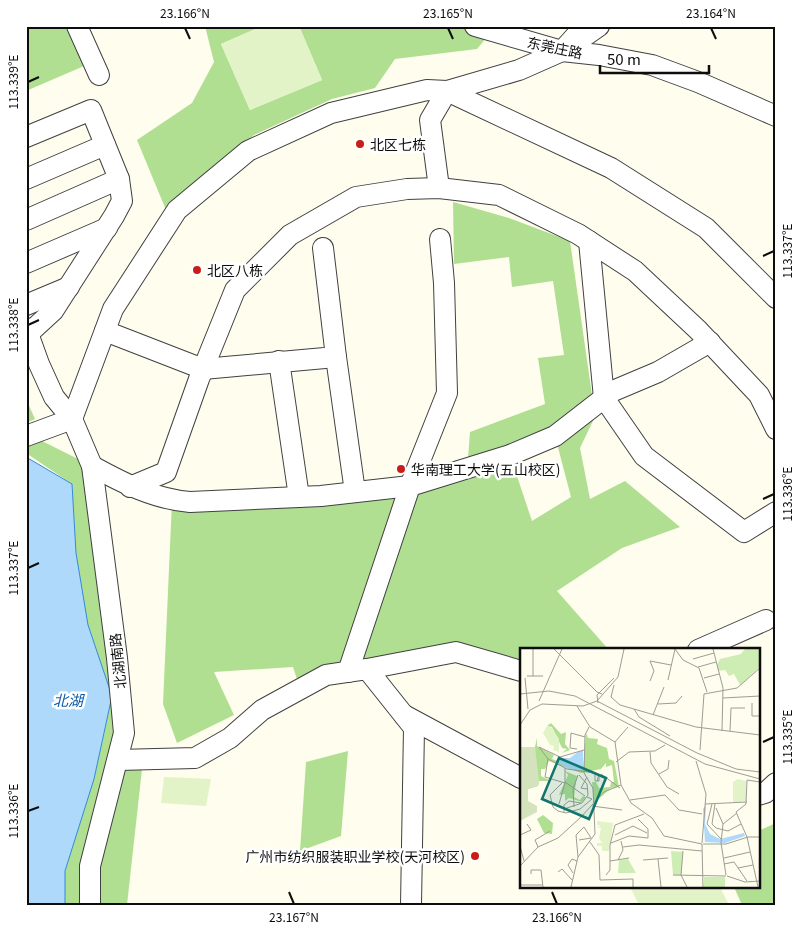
<svg xmlns="http://www.w3.org/2000/svg" width="802" height="931" viewBox="0 0 802 931" font-family="Georgia,'Noto Sans SC',serif">
  <rect width="100%" height="100%" fill="#fffdee"/>
  <g fill="#b0df92">
    <path d="M26,26h41l17,40 -58,25z"/>
    <path d="M205,26h57l-41,18 29,66 72,-30 -23,-54h175l18,5 -15,18 -82,10 -20,29 -43,11 -78,36 -88,75 -29,-70 55,-37 22,-41z"/>
    <path d="M453,202l56,16 61,23 22,154 -43,35 -81,28 2,-26 75,-28 -7,-46 26,-3 -11,-74 -41,6 -3,-30 -55,7z"/>
    <path d="M604,398l-24,50 10,51 35,-18 55,46 -58,21 -65,43 52,59h-88v21l-65,-19 -114,10 -45,17 -4,-12 -79,5 20,43 -57,28 -14,-39 9,-203 238,-15 100,-31 22,66 39,-24 -16,-61z"/>
    <path d="M26,399l9,20 -9,4z"/>
    <path d="M36,438l56,28 32,267 -6,27h25l-16,145h-62v-34l29,-92 18,-83 -24,-71 -12,-72 -4,-69 -46,-31v-12z"/>
    <path d="M348,751l-7,85 -41,15 6,-89z"/>
    <path d="M776,823v78l-7,4h-27l-8,-18h24v-56z"/>
  </g>
  <g fill="#e1f3c7">
    <path d="M262,26h37l23,54 -72,30 -29,-66z"/>
    <path d="M164,777l47,2 -5,27 -45,-3z"/>
    <path d="M630,887h90l9,18h-90z"/>
  </g>
  <path fill="#aed9fb" stroke="#2f8ad8" d="M26,457l46,27 4,69 12,72 24,71 -18,83 -29,92v34h-39z"/>
  <g fill="none" stroke-linecap="round" stroke-linejoin="round">
    <defs>
      <g id="minor">
        <path d="M77,26l22,49"/>
        <path d="M475,26l87,25 37,4 53,10 46,17 78,34"/>
        <path d="M572,45l27,-19"/>
        <path d="M26,137l65,-27 28,69 -93,41"/>
        <path d="M26,179l79,-34"/>
        <path d="M439,188l-9,-68 17,-29 164,77 95,60 70,70"/>
        <path d="M589,241l15,157 40,58 100,76 32,-20"/>
        <path d="M26,263l81,-35"/>
        <path d="M26,305l43,-18"/>
        <path d="M26,328l13,36 15,33 18,22 20,47 25,192 7,75 -34,133v39"/>
        <path d="M105,331l98,38 133,-12 -13,-109"/>
        <path d="M28,334l25,-23 61,-95 8,-15 -3,-22"/>
        <path d="M336,357l19,135"/>
        <path d="M279,361l20,136"/>
        <path d="M26,436l46,-17 41,-110 64,-99 71,-59 83,-38 96,-23 20,1 72,-21 43,-19 18,-20 1,-5"/>
        <path d="M92,466c31,17 62,33 98,36l131,-6 89,-10 100,-31 45,-19 58,-45 45,-19 52,-30"/>
        <path d="M130,487l36,-15 33,-93 36,-89 55,-55 66,-38 51,-8 32,-1 60,7 79,39 57,37 63,59 61,65 17,34"/>
        <path d="M698,650l68,-30"/>
        <path d="M367,669l89,-17 65,19"/>
        <path d="M348,672l62,-186 37,-93 -3,-110 -4,-44"/>
        <path d="M404,715l117,63"/>
        <path d="M118,760l77,-2 35,-20 32,-28 64,-35 41,-6 47,59 -3,177"/>
        <path d="M758,795l7,-2 11,-10"/>
      </g>
    </defs>
    <use href="#minor" stroke="#404040" stroke-width="22"/>
    <use href="#minor" stroke="#fff" stroke-width="20"/>
  </g>
  <path fill="none" stroke="#0d0d0d" stroke-width="2" d="M185,28l5,11M448,28l5,11M711,28l5,11M28,82l11,-5M763,256l11,-5M28,325l11,-5M763,499l11,-5M28,568l11,-5M763,742l11,-5M28,811l11,-4M289,892l5,12M552,892l5,12"/>
  <g fill="#c91d1a" stroke="#fff" stroke-width="2">
    <circle cx="360" cy="144" r="5"/>
    <circle cx="197" cy="270" r="5"/>
    <circle cx="401" cy="469" r="5"/>
    <circle cx="475" cy="856" r="5"/>
  </g>
  <g text-anchor="middle" dominant-baseline="central" stroke-width="5" stroke-linejoin="round" paint-order="stroke">
    <g font-size="14" fill="#0d0d0d" stroke="#fff">
      <text transform="translate(555 47) rotate(12)">东莞庄路</text>
      <text transform="translate(117 661) rotate(-96)">北湖南路</text>
    </g>
    <g font-size="14" fill="#0d0d0d" stroke="#fff" text-anchor="start">
      <text x="370" y="144">北区七栋</text>
      <text x="207" y="270">北区八栋</text>
      <text x="411" y="469">华南理工大学(五山校区)</text>
      <text x="465" y="856" text-anchor="end">广州市纺织服装职业学校(天河校区)</text>
    </g>
    <g font-size="15" font-style="italic" fill="#0d5ba9" stroke="#fff">
      <text x="68" y="699">北湖</text>
    </g>
  </g>
  <g transform="translate(520 648)">
    <rect width="240" height="240" fill="#fffdee"/>
    <path d="M225,1h15v18l-20,18 -6,-11 -5,2 -4,-6 -7,1 -1,-6 3,-6 21,-5zM151,203l12,1 -2,23h-8zM108,211l8,14h-18l1,-13zM184,229h21v10h-21z" fill="#ceedb4"/>
    <path d="M31,75l10,11 5,-2 -1,12 5,6 -8,3 5,-4 -5,-1 -10,-21 -5,-1zM66,85l2,5 10,1 -1,5 10,4 2,11 5,2 5,26 -8,1 -17,15 -2,-21h4l3,6 11,-1 1,-5h3l-2,-17 -6,2v-4l-5,6 -20,4 -32,-12 -4,8h-4v7l10,5h-12l-1,5 -10,3 -8,-42h15l2,-9v8l17,9 -2,4 31,11zM45,123l12,5 -3,21 6,3 3,-4 3,1 -4,5 -13,-4 -4,3v-7l-6,1 9,-20zM23,167l10,8 -1,11 -8,-1 -7,-14z" fill="#b0df92"/>
    <path d="M0,99h15l4,34 -1,5 -10,3v12l9,5v6l-17,9z" fill="#d4e3bd"/>
    <path d="M27,78l5,2 7,11v13l-6,-2 1,-4 -4,-1 -7,-12zM218,131l8,2v20l-13,2v-21zM77,173l16,2 -4,28h-7v-5h-5v-3h5l-3,-5 2,-10 -4,-1 4,-2h-4z" fill="#e1f3c7"/>
    <path d="M59,103h4v19l-14,-1 -13,-8 2,-3h12zM186,157l-1,19 5,10 10,5 24,-6 1,3 -20,7 -20,-1 -2,-33z" fill="#aed9fb"/>
    <path fill="none" stroke="#9e9d94" stroke-width="1" d="M13,1v27M34,1l43,43 5,2M155,1l8,11 16,8 8,24M193,1l10,39 -1,43M173,11l21,-6M178,19l18,-5M7,28h16M5,30l3,31M184,30l15,-4M148,32l7,-31M130,33l4,-10 -4,-10 21,4M94,37l-3,12 9,8 76,22 64,8M0,46l29,-3 26,5 130,68 55,15M203,50l37,-2M19,53l23,-52M77,53l100,52 39,16 24,3M78,55l-1,-8 17,-17M232,55v13h8M138,56l18,-1 6,-7M57,58l13,21 25,15M114,61l5,8 31,19M133,67l11,-28M0,77l10,-15 12,-6 41,2 14,-5 21,-24 6,-28M210,83l1,-23h14M95,94l6,43 10,18 21,15 12,18M95,94l13,-15M57,101l-7,-1 1,-15 14,4M64,102l-24,7 -21,-10 9,12 19,10 28,4v8h4v-7l-2,7M180,102l4,-56 33,-6 23,-20M130,104l1,11 16,24 12,7M28,111l-3,18 20,6v-15M176,113l10,33 -4,49M96,114l13,-10 26,-1 10,-6M81,126l19,14M139,126l9,-5 1,-9M45,134l20,14M42,135l-12,12 3,12 5,4 8,2 14,-4 12,-10 -5,-2M67,141l-6,-1 6,-11M110,152l35,-5 14,15 23,4M39,156l6,-21M185,156l42,-2M192,156l-5,20 14,15M195,156l-3,20 4,4 12,3 13,-7M72,158l30,4M54,159l-1,-18 5,-14M196,160l7,16 14,-11M44,161v-4l5,-4 12,2M44,164v-3l18,-6 6,-8 -1,-11 -8,-9M203,176l-2,19 5,32M0,187l11,-5 -4,-6M95,187l18,-9 14,7M144,188l38,8M70,194l9,13 1,25 33,-1v8M91,195l18,-7 19,2v-9l-10,-10M182,196l1,43M183,196h23l22,-7h12M0,198l4,15M18,199l-3,-7 15,-9M103,199l16,-2 63,6M163,203l-2,24 6,12M58,209l-2,-22 8,-8 7,11 -12,2M204,210l26,-6M138,211l3,28M98,212l5,-10 -2,-9M123,212l25,-2M90,213l19,-3M204,216l10,-2 13,19M0,218l18,-19 20,-9 23,-21 23,-25 17,-7M218,220l15,-3M38,224l4,-3 10,11M53,225l-5,-8 4,-6 5,2M11,226v-4h10l2,17M86,227l4,-5v-25l5,-20 29,-11M153,227l53,1M207,228l18,6 15,-1M1,237h21M51,239l7,-30 17,-23 -2,-46 -9,-15 1,-38 4,-8M238,239l-11,-50 -11,-25 10,-8 1,-24 13,2"/>
    <path fill="#0f766e" fill-opacity="0.15" stroke="#0f766e" stroke-width="2.5" d="M39,110l47,20 -17,41 -47,-20z"/>
    <rect width="240" height="240" fill="none" stroke="#0d0d0d" stroke-width="2.5"/>
  </g>
  <rect width="802" height="931" fill="none" stroke="#ffffff" stroke-width="55"/>
  <path d="M600 65v8h109v-8" fill="none" stroke="#0d0d0d" stroke-width="2.5"/>
  <text x="607" y="65" font-size="15" fill="#0d0d0d" stroke="#ffffff" stroke-width="4" paint-order="stroke">50 m</text>
  <rect x="28" y="28" width="746" height="876" fill="none" stroke="#0d0d0d" stroke-width="2"/>
  <g font-size="12" text-anchor="middle" fill="#0d0d0d">
    <text x="185" y="18">23.166°N</text>
    <text x="448" y="18">23.165°N</text>
    <text x="711" y="18">23.164°N</text>
    <text transform="translate(14 82) rotate(-90)" y="4">113.339°E</text>
    <text transform="translate(788 251) rotate(-90)" y="4">113.337°E</text>
    <text transform="translate(14 325) rotate(-90)" y="4">113.338°E</text>
    <text transform="translate(788 494) rotate(-90)" y="4">113.336°E</text>
    <text transform="translate(14 568) rotate(-90)" y="4">113.337°E</text>
    <text transform="translate(788 737) rotate(-90)" y="4">113.335°E</text>
    <text transform="translate(14 811) rotate(-90)" y="4">113.336°E</text>
    <text x="294" y="922">23.167°N</text>
    <text x="557" y="922">23.166°N</text>
  </g>
</svg>
